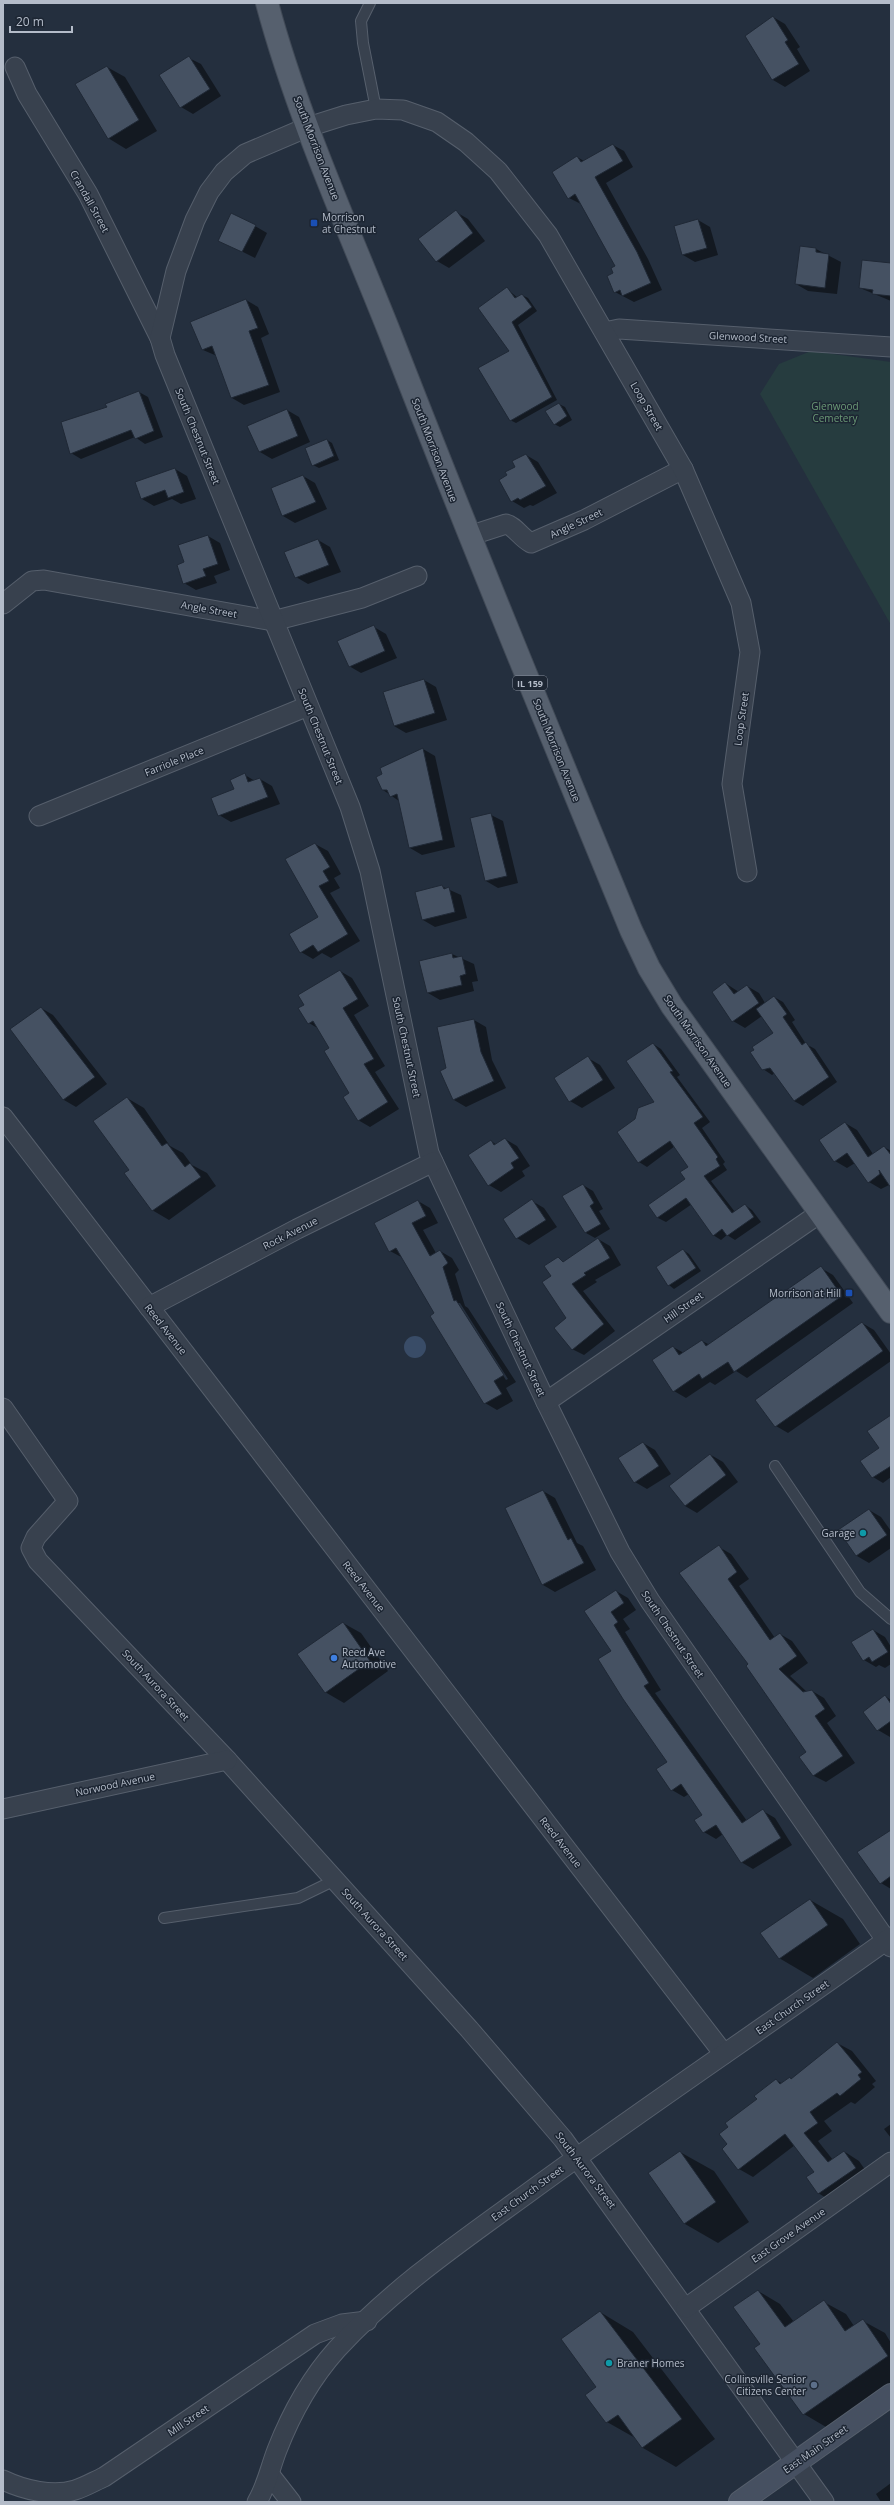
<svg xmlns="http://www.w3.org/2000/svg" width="894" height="2505" viewBox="0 0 894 2505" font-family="'Open Sans',sans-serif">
  <rect width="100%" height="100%" fill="#242f3e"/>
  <path fill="#263c3f" d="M811,351l80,11v263l-131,-231 19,-30z"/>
  <circle fill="#394c67" cx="415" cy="1347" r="11"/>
  <g fill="#0007" fill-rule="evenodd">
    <path d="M773,17l12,7 15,23 -3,2 13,22 -25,16 -12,-7 -27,-44z"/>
    <path d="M189,58l12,6 20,32 -28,18 -12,-7z"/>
    <path d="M107,67l18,10 32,54 -31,18 -18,-11z"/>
    <path d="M613,145l11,6 9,16 -27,16 42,76 14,31 -28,12 -19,-10 -1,-18 2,-7 -35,-63 -12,-6 8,-41 7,4z"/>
    <path d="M456,212l12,7 17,22 -36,27 -12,-7z"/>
    <path d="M698,220l12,7 8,28 -23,7 -12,-7 -8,-28z"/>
    <path d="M255,226l12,7 -12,25 -36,-18z"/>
    <path d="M816,249l25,13 -4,32 -29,-3 -12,-7z"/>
    <path d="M891,264v37l-31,-13z"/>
    <path d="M507,289l11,9 4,-3 6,3 9,13 -19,14 39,75 -41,23 -6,-3z"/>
    <path d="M246,300l12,7 11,27 -8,4 19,54 -36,13 -12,-7 -15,-42 -14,-6 -11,-28z"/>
    <path d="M139,392l9,5 15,40 -18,7 -10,-7 -54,22 -10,-6 37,-45z"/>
    <path d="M559,404l6,3 7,13 -12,7 -6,-3z"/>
    <path d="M287,410l12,7 11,25 -38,17 -12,-7z"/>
    <path d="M327,440l5,3 7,17 -20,8 -6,-3z"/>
    <path d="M526,455l12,7 19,31 -24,13 -3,-1 -6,3 -12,-7 4,-33z"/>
    <path d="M175,469l12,7 9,23 -15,5 -9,-5 -18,7 -12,-7z"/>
    <path d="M303,476l12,7 12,26 -32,14 -12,-7 -11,-28z"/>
    <path d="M208,536l12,7 10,27 -16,6 3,7 -21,7 -12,-7 1,-20z"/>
    <path d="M318,540l12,7 11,25 -33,12 -12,-7z"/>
    <path d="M374,627l12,7 11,24 -36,15 -12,-7z"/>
    <path d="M424,680l12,7 11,33 -41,13 -12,-7z"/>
    <path d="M423,749l12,7 20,91 -33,8 -12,-7 -11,-47 -16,-11z"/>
    <path d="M245,775l10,6 5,-2 12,7 8,18 -49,18 -12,-7z"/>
    <path d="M491,815l12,6 15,62 -20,5 -12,-7z"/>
    <path d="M315,844l13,7 13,23 -7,4 6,10 -10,5 30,48 -29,17 -9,-5 -9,6 -12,-7 19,-35z"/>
    <path d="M441,886l20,9 6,23 -32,9 -12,-7 -7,-27z"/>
    <path d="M452,954l22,10 4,17 -6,1 2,9 -34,9 -12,-7z"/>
    <path d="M340,971l12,7 17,28 -15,9 31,51 -10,6 24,37 -29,18 -12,-7 -7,-27 -21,-45 -11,-19 -10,-6 -4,-18z"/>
    <path d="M725,983l14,9 8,-6 12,7 6,10 9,-6 9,5 12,18 -3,2 14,22 9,5 22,33 -34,24 -9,-5 -19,-28 -3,2 -9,-6 -8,-19 19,-16 -12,-18 -17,12 -12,-7z"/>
    <path d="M41,1008l12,7 54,69 -31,23 -12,-7 -53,-71z"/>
    <path d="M474,1020l12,7 6,33 14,28 -40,19 -12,-7 -7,-31z"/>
    <path d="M653,1044l8,5 19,26 -3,2 33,45 -8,6 23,34 -2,2 4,6 -16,11 24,31 10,-7 7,5 9,12 -26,18 -8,-5 -6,5 -8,-5 -21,-31 -26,18 -8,-4 -9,-13 37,-26 4,-11 -15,-22 -28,21 -8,-5 -21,-29 37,-30z"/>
    <path d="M588,1058l12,7 15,23 -33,20 -12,-7z"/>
    <path d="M127,1098l17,10 26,38 13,7 9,12 15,8 9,13 -47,34 -17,-10 -22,-40z"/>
    <path d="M845,1123l12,7 16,24 11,-7 7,4v33l-10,5 -12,-7 -14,-19 -8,5 -12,-7 -15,-21z"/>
    <path d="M505,1139l12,7 13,20 -8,5 3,5 -24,16 -12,-7 2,-44 6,4z"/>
    <path d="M583,1185l10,6 10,18 -4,2 11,18 -15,9 -9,-5 -22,-36z"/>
    <path d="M418,1201l12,7 8,15 -15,7 13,23 4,-2 12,7 7,12 -4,4 10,32 3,2 48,74 -10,6 7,13 -16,9 -12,-7 -82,-145 -13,-7zM457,1303h3l48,76 -2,1z"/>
    <path d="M532,1201l12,7 13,19 -28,18 -12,-7z"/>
    <path d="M598,1239l12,7 11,19 -26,15 2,2 -14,9 32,40 -31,24 -12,-6 -14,-90 6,3z"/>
    <path d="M683,1250l6,4 12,17 -27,18 -5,-4z"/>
    <path d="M821,1268l12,7 20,28 -106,75 -11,-7 -21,14 -5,-3 -24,16 -12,-7 -1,-44 11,6 18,-12 8,4z"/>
    <path d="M862,1323l12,7 17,24v7l-103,72 -12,-7z"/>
    <path d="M891,1417v60l-8,6 -10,-6z"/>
    <path d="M643,1443l12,7 16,24 -24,15 -12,-7 -16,-23z"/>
    <path d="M711,1455l12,7 15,20 -41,31 -12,-7z"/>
    <path d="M543,1491l12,7 22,45 6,3 13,24 -41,22 -12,-7z"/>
    <path d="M869,1510l12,7 10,14v17l-22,15 -12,-7 -18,-26z"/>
    <path d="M719,1547l12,7 18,25 -10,7 36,52 5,-4 12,7 16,22 -18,13 17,16 5,-1 12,7 12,18 -9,7 28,40 -29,19 -12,-6 -14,-19 7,-5 -57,-87z"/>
    <path d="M616,1591l12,7 8,12 -13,9 7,10 -5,3 36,58 -6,3 92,128 16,-10 12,7 17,27 -39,24 -12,-7 -18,-28 -7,5 -12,-7 -1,-17 -14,-21 -5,3 -12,-7 -4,-28 -56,-110 -27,-40z"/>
    <path d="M343,1623l18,10 27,38 -44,32 -19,-11z"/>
    <path d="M873,1630l12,7 6,10v17l-6,4 -6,-3 -3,2 -12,-7z"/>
    <path d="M885,1696l6,4 -1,37 -12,-7z"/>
    <path d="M891,1831v58l-10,-6z"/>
    <path d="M810,1900l33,19 17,25 -47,34 -34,-20z"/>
    <path d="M837,2043l15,8 24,30 -4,3 3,3 -20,17 -4,-2 -27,19 8,10 -14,10 15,19 12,-8 14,9 11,16 -37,25 -15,-9 -3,-21 -20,-27 -42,32 -14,-8 -10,-25 29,-45 18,-19 7,4 7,-6 2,1z"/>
    <path d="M891,2124v14l-7,-9z"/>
    <path d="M680,2152l34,19 35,51 -31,21 -33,-19 -36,-51z"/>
    <path d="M758,2291l22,13 14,18 30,-20 22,12 8,12 9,-5 22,12 6,10v39l-65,45 -22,-13 -43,-69z"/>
    <path d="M600,2312l33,20 82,107 -39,28 -33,-19 -6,-9 -30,-17 -9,-35z"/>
    <path d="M891,2483v19h-10l-5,-8z"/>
  </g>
  <g fill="#455162" stroke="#1f2835">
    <path d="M773,16l15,24 -3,2 14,22 -27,16 -27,-44z"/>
    <path d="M189,56l21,33 -30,19 -21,-33z"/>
    <path d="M107,66l32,54 -31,19 -33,-55z"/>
    <path d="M613,144l10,17 -28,16 42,75 14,31 -29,13 -2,-6 -6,3 -7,-17 6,-3 -2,-5 4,-2 -40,-72 -7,5 -16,-27 25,-16 4,6z"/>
    <path d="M456,210l17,23 -37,29 -18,-23z"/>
    <path d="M231,213l25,12 -14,27 -24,-11z"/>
    <path d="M698,219l9,29 -25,7 -8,-29z"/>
    <path d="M800,246l16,2v4l13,2 -4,34 -30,-4z"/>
    <path d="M862,260l29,3v33l-19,-2 1,-4 -14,-2z"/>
    <path d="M507,287l8,11 7,-4 10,13 -20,15 40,75 -42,24 -32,-53 31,-17 -31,-43z"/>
    <path d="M246,299l12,29 -9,3 20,54 -38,13 -19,-52 -10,4 -12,-28z"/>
    <path d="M139,391l15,40 -19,8 -4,-9 -61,24 -9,-32 46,-15 -2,-3z"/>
    <path d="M559,403l8,13 -13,9 -9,-14z"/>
    <path d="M287,409l11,27 -39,16 -12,-26z"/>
    <path d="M327,439l7,17 -22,10 -7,-18z"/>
    <path d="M526,454l20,32 -26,14 -2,-2 -7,4 -12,-22 8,-5 -2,-3 10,-5 -3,-6z"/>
    <path d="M175,468l9,24 -16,6 -3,-8 -24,9 -6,-17z"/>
    <path d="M303,475l13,27 -34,14 -11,-28z"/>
    <path d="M208,535l10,29 -15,5 3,7 -23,8 -6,-19 7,-3 -6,-17z"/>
    <path d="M318,539l11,26 -34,13 -11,-26z"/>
    <path d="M374,625l11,26 -36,16 -12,-26z"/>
    <path d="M424,679l11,34 -41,13 -11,-34z"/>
    <path d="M423,748l20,92 -34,8 -12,-54 -7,3 -3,-7h-5l-6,-13 6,-3 -2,-6z"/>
    <path d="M245,773l3,9 12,-4 8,19 -50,19 -7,-18 23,-9 -4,-9z"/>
    <path d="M491,813l16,63 -22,5 -15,-63z"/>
    <path d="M315,843l15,24 -7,4 6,10 -10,5 29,48 -30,18 -5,-7 -13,8 -11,-19 29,-17 -33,-58z"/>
    <path d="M442,885l2,4 5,-2 6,25 -33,8 -7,-28z"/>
    <path d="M452,953l1,5 9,-2 4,18 -6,2 2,9 -35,8 -8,-32z"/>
    <path d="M340,970l18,29 -15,9 31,51 -10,5 24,38 -30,19 -15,-24 6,-4 -25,-42 5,-3 -16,-27 -5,3 -10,-16 6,-3 -6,-10z"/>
    <path d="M725,982l9,12 13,-9 12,18 -27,19 -20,-30z"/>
    <path d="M774,996l13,18 -4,3 19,28 4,-3 23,35 -35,24 -24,-33 -8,2 -12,-18 4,-2 -2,-3 21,-14 -17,-24z"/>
    <path d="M41,1007l54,70 -32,23 -53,-71z"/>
    <path d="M474,1019l7,33 13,29 -41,19 -13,-29 6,-3 -9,-41z"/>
    <path d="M653,1043l20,28 -3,1 33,45 -9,6 24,34 -2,2 4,7 -16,10 28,37 13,-9 9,13 -27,19 -5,-7 -9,7 -27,-38 -29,20 -9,-13 37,-26 -5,-7 8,-5 -18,-26 -32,22 -21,-31 18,-13 3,-11 16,-6 -28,-41z"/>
    <path d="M588,1056l15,24 -34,22 -15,-24z"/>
    <path d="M127,1097l35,49 5,-3 18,24 5,-4 11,14 -49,34 -28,-38 5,-3 -36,-49z"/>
    <path d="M845,1122l23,35 16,-11 7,9v33l-12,-18 1,4 -12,9 -21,-30 -13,9 -15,-22z"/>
    <path d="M505,1138l14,20 -8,5 3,5 -26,18 -20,-31 23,-15 3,5z"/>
    <path d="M583,1184l11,19 -4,3 11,18 -16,9 -23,-37z"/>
    <path d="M532,1199l14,21 -30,19 -13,-20z"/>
    <path d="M418,1200l8,16 -14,7 18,33 10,-6 8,13 -5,4 11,34 2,-1 48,75 -10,6 8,13 -18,10 -54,-88 4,-3 -38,-65 -7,4 -15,-29z"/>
    <path d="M598,1238l12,20 -26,15 2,2 -14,9 32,40 -32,26 -18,-22 12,-10 -24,-36 9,-6 -7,-10 14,-9 5,5z"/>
    <path d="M683,1249l13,19 -28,18 -12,-19z"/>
    <path d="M821,1266l21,30 -108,76 -6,-10 -26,17 -3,-5 -26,18 -21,-32 21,-14 6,9 23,-15 4,6z"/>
    <path d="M862,1322l21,29 -108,76 -20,-27z"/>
    <path d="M891,1415v51l-19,12 -12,-17 19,-13 -12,-17z"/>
    <path d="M643,1442l16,24 -25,17 -16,-25z"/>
    <path d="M710,1454l16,21 -41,31 -16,-20z"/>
    <path d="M543,1490l25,50 3,-2 13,25 -42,22 -37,-77z"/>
    <path d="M869,1509l18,26 -31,21 -18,-26z"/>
    <path d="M719,1545l18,27 -9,7 42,61 10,-7 17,23 -18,13 24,23 9,-2 13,19 -10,7 28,40 -30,20 -14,-19 7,-5 -60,-86 2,-2 -69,-91z"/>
    <path d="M616,1590l8,13 -13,9 7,10 -4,3 35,58 -5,3 98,137 21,-14 18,29 -40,25 -25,-38 -13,8 -9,-13 8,-5 -21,-31 -10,7 -15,-22 11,-7 -44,-63 -25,-40 13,-8 -27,-40z"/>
    <path d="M343,1622l27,39 -45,32 -28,-39z"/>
    <path d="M873,1629l15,23 -16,10 -3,-5 -6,4 -12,-19z"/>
    <path d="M885,1695l6,9v17l-14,10 -14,-19z"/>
    <path d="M891,1830v46l-11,8 -23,-32z"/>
    <path d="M810,1899l18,26 -49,34 -19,-26z"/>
    <path d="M837,2042l25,30 -4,3 3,4 -21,17 -3,-3 -27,19 8,11 -14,10 24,29 16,-11 12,17 -38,26 -12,-17 8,-5 -29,-38 -47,36 -16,-21 5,-5 -8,-10 9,-7 -3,-4 32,-24 -3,-3 22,-17 4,5 10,-7 1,2z"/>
    <path d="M680,2151l36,51 -32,22 -36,-51z"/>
    <path d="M758,2290l27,37 39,-27 21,31 18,-12 25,37 -85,59 -49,-67 6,-4 -27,-37z"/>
    <path d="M600,2311l82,108 -40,29 -24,-33 -12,8 -21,-28 11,-8 -35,-48z"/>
  </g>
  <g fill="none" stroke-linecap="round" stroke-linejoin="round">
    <defs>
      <g id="lane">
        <path d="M370,3l-9,18 2,22 13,66"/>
        <path d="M775,1466l85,126 31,27"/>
        <path d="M164,1918l134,-20 37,-18"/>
      </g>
      <g id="street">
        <path d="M15,67l12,27 61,100 72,144"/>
        <path d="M605,332l14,-3 272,18"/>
        <path d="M469,536l37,-12c9,2 14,13 25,19l53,-23 99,-51"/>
        <path d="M3,604l29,-23 12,-1 229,41 89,-23 55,-22"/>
        <path d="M39,816l269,-110"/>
        <path d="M747,872l-15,-88 18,-132 -9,-49 -58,-134 -135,-234 -50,-64 -32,-29 -29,-20 -34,-12 -27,-1 -30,6 -38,12 -63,27 -21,18 -15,20 -14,28 -19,51 -16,67 5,17 185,452 20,64 59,282 117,249 74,150 30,49 241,346"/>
        <path d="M3,1117l721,937"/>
        <path d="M149,1307l148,-78 136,-67"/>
        <path d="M546,1402l274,-189"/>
        <path d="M3,1408l65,93 -32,36 -5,11 7,13 189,199 242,269 94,110 261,363"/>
        <path d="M3,1809l224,-49"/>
        <path d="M686,2308l205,-146"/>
        <path d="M270,2475l21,27"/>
        <path d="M3,2480c21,10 50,17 72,10 10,-3 20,-9 29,-13l211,-143 27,-10 25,-3"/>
        <path d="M257,2502c10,-17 13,-34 20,-52 14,-36 34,-72 60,-101 56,-61 125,-108 191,-156 120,-88 243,-170 363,-256"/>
      </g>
      <path id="secondary" d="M740,2502l151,-107"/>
      <path id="primary" d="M267,3c30,112 79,220 122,328 78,201 160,400 242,599l18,38 23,38 219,306"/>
    </defs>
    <use href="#lane" stroke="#565f6c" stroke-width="12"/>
    <use href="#street" stroke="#565f6c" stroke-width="21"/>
    <use href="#secondary" stroke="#565f6c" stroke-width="24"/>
    <use href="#primary" stroke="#414a57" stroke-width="24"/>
    <use href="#lane" stroke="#38414e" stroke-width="10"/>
    <use href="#street" stroke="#38414e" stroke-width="19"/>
    <use href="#secondary" stroke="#465061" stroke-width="22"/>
    <use href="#primary" stroke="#56606e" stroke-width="22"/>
  </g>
  <g fill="#1a4fb4" stroke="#1d2633" stroke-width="1.5">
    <rect x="310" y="219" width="8" height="8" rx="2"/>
    <rect x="845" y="1289" width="8" height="8" rx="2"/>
  </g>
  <g fill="#0f9aa8" stroke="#1d2633" stroke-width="1.5">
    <circle cx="863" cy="1533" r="4"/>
    <circle cx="609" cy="2363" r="4"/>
  </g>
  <circle fill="#3f7fe0" stroke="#1d2633" stroke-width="1.5" cx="334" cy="1658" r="4"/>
  <circle fill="#5c6f8a" stroke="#1d2633" stroke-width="1.5" cx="814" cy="2385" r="4"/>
  <g text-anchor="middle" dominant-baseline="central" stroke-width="3" stroke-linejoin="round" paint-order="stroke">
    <rect fill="#1d2633" stroke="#878f9c" stroke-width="1" x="513" y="676" width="34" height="14" rx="3"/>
    <g font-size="9" font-weight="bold" fill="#b4bcc9">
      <text x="530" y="683">IL 159</text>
    </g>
    <g font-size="10" fill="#b4bcc9" stroke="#1d2633">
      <text transform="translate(317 148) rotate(69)">South Morrison Avenue</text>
      <text transform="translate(90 201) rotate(61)">Crandall Street</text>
      <text transform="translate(748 337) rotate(3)">Glenwood Street</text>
      <text transform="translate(647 406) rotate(60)">Loop Street</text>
      <text transform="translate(198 436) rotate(68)">South Chestnut Street</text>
      <text transform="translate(435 450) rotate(69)">South Morrison Avenue</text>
      <text transform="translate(576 523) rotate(-25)">Angle Street</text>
      <text transform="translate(209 609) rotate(10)">Angle Street</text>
      <text transform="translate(741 719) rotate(-82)">Loop Street</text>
      <text transform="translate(321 736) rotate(68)">South Chestnut Street</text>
      <text transform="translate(557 750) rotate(68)">South Morrison Avenue</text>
      <text transform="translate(174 761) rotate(-22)">Farriole Place</text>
      <text transform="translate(698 1041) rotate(55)">South Morrison Avenue</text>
      <text transform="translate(407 1047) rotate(78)">South Chestnut Street</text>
      <text transform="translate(290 1233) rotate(-27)">Rock Avenue</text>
      <text transform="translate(683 1307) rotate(-35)">Hill Street</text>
      <text transform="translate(166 1329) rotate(52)">Reed Avenue</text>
      <text transform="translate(521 1349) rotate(65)">South Chestnut Street</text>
      <text transform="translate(364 1586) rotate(52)">Reed Avenue</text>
      <text transform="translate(673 1634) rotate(56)">South Chestnut Street</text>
      <text transform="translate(156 1685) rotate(47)">South Aurora Street</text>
      <text transform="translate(115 1784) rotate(-12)">Norwood Avenue</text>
      <text transform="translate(561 1842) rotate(52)">Reed Avenue</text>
      <text transform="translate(375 1924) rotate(48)">South Aurora Street</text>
      <text transform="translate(792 2007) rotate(-35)">East Church Street</text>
      <text transform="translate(586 2170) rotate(53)">South Aurora Street</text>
      <text transform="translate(527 2193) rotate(-36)">East Church Street</text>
      <text transform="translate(788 2235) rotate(-35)">East Grove Avenue</text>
      <text transform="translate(188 2420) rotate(-34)">Mill Street</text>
      <text transform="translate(815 2449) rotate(-35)">East Main Street</text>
    </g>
    <g font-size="10" fill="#b4bcc9" stroke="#1d2633" text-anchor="start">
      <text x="322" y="217">Morrison<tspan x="322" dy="12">at Chestnut</tspan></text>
      <text x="841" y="1293" text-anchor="end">Morrison at Hill</text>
      <text x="855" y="1533" text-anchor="end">Garage</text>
      <text x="342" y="1652">Reed Ave<tspan x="342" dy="12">Automotive</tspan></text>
      <text x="617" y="2363">Braner Homes</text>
      <text x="806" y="2379" text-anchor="end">Collinsville Senior<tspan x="806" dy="12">Citizens Center</tspan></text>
    </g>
    <g font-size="10" fill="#6b9a76" stroke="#1d2633">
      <text x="835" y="406">Glenwood<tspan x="835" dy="12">Cemetery</tspan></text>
    </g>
  </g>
  <rect width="894" height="2505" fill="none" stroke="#b4bcc9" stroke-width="8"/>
  <path d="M10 26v6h62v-6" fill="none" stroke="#b4bcc9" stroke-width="2"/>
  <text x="16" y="26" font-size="12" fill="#b4bcc9" stroke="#1d2633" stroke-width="3" paint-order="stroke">20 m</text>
</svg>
